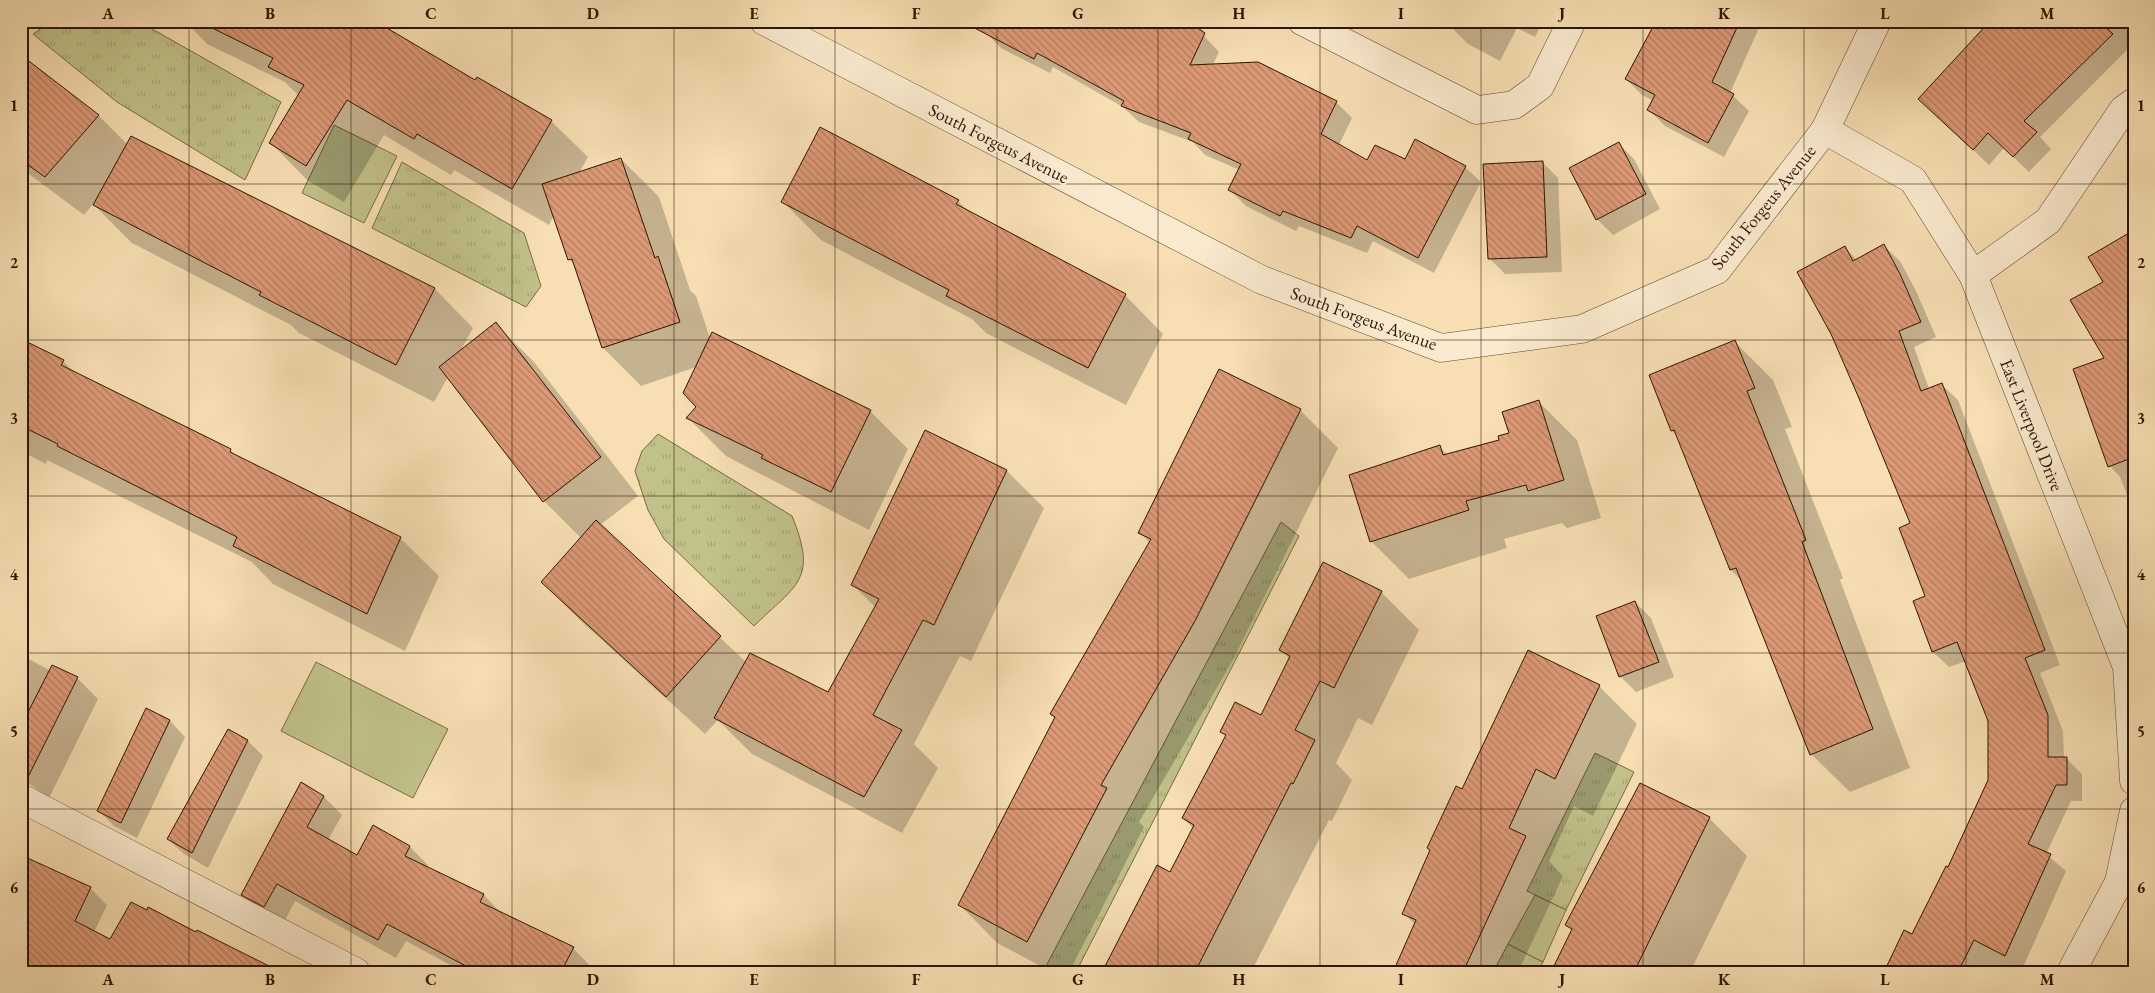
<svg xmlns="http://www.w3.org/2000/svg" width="2155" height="993" viewBox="0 0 2155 993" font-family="'EB Garamond',serif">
  <defs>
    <pattern id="grass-tufts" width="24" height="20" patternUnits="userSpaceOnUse" patternTransform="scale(1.25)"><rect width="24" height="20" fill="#c1c18a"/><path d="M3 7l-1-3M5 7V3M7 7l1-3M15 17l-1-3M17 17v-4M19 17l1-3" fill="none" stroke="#a6a575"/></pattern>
    <pattern id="building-back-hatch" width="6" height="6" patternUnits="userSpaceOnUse" patternTransform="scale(1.25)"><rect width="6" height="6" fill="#dc9976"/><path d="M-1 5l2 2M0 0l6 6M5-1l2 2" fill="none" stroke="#b37c5f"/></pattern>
  </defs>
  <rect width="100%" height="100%" fill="#f7dfb3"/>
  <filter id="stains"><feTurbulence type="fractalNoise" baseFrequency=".004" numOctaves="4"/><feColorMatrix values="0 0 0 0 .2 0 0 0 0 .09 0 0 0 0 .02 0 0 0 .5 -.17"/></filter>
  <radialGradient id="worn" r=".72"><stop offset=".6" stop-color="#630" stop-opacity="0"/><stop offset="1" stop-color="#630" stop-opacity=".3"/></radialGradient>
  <g fill="url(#grass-tufts)" stroke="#786a46">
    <path d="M52,21h86l143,81 -36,78 -128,-78 -84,-68z"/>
    <path d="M402,162l122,71 17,53 -15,21 -154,-79z"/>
    <path d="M658,434l134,82c26,64 5,68 -38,110l-90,-87 -16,-29 -13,-39 7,-20z"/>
    <path d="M1281,522l18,14 -223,436h-25l-6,-4z"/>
    <path d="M1595,753l39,19 -68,138 -39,-19z"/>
    <path d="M1508,944l35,18 -5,10h-45z"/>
  </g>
  <g fill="#c1c18a" stroke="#786a46">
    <path d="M334,125l63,31 -33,67 -62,-30z"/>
    <path d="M316,662l132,67 -35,69 -132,-67z"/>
    <path d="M1535,895l31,15 -23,52 -35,-18z"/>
  </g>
  <g fill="#0003">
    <path d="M185,21h187l104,61 75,39 37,36 -9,16 42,-14 38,38 31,93 6,6 14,42 160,73 38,38 -39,81 -143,-74 -38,-38 10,-11 -2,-40 -55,19 -38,-38 -28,-82 -6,-7 -15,-44 -5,10 -95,-55 -3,5 -67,-40 -40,67 -37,-22 -36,-37 28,-47 -14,-14 -78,-38z"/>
    <path d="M1177,21l27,15 15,16 -6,13 123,37 16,16 -13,27 29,17 37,-1 60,6 16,15 -47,91 -61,-32 -6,12 -68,-27 -3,5 -50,-25 -16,-16 10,-20 -35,-15 -12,-13 -54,-20 -16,-15 -70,-40 -3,6 -49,-25 -15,-15z"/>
    <path d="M1456,21h87l-8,16 -18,-9 -17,33 -32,-17 -15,-15z"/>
    <path d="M1655,21h107l-32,72 19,18 -25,46 -59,-31 -16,-16 5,-9 -12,-6 -16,-16 30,-56z"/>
    <path d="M1992,21h130l12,12v10l-94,94 11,12 -22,23 -25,-24 -15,17 -54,-51z"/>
    <path d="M21,56l78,60 29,29 4,-7 303,151 38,39 -13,24 36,-28 38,38 104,134 -38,29 146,137 82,32 48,-86 -23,-23 73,-153 81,39 37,37 -73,153 -11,-5 -46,88 24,24 -36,65 -150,-79 -34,-34 -13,14 -125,-114 -38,-38 39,-44 -37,-37 -96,-124 -14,25 -135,-69 -8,-8 -159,-82 -39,-39 -9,11 -63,-47z"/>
    <path d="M1619,144l15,15 26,50 -47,26 -16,-16z"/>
    <path d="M1542,162l16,16 4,94 -57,2 -16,-16z"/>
    <path d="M958,201l11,11 156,83 38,39 -37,71 -140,-72 -14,-14 -151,-79 -38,-38z"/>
    <path d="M2134,232v273l-5,-5 -9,-23 -10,-11 -6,-184z"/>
    <path d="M1884,246l16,15 16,30 20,46 -22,10 15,42 13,-4 16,15 102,265 -20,8 23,58 1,27h2l16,16v27h-11l-25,53 20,17 -45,101h-136l28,-36 36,-67 40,-89v-59l-23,-60 -17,6 -16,-15 -19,-51 13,-4 -16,-73 -66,-276 12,12z"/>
    <path d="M21,340l42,21 11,11 156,78 7,7 163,81 39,38 -34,75 -132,-67 -21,-22 -205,-102 -1,4 -25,-13z"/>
    <path d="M1735,342l38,38 19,47 -7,2 58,149 -3,2 70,188 -60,24 -39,-38 -68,-172 -12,-12 -53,-133 -6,-6 -22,-55z"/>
    <path d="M1539,402l38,38 24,78 -34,10 -5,-5 -58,16 3,9 -98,31 -38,-38 68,-94 9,8 52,-15 10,-6z"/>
    <path d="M1300,410l38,38 -105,212 -94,162 5,5 -75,145h-17l-55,-29 -38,-39 96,-185 -4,-5 99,-171 -10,-10z"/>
    <path d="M1381,592l38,38 -47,95 -14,-7 -22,45 16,17 -20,41 -3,-1 -78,152h-141l61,-99 22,-45 -10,-10 43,-81 -4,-5 39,-15 29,-58 -9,-9z"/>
    <path d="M1635,602l16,16 23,59 -38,15 -16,-16z"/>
    <path d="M21,655l30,16 26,7 21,21 -49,99 -28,-20z"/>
    <path d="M1599,686l38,38 -44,92 -19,-10 -25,55 14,15 -45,96h-123l21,-47 -12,-11 27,-63 -3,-3 35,-57z"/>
    <path d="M146,710l24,11 15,16 -48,101 -23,-12 -16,-16z"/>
    <path d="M248,741l15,15 -55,112 -24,-14 -16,-15z"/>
    <path d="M324,797l18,18 -14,25 29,16 17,-29 36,20 18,18 -2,3 58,27 18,19 71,34 18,19 -2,5h-126l-57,-31 -10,17 -101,-57 -12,23 -22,-11 -18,-19z"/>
    <path d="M1709,818l38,38 -57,116h-137l20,-41 -6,-6z"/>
    <path d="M90,888l17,17 -13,27 17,9 38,-32 128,63h-256z"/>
    <path d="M1374,965l16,7h-19z"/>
  </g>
  <g fill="url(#building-back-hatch)" stroke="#2e1403">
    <path d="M198,21h177l100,59 2,-3 75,43 -40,69 -95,-55 -3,5 -67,-39 -41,66 -37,-23 35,-58 -36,-18 5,-9z"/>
    <path d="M961,21h227l17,12 -15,32 68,-3 79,39 -16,33 46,26 8,-15 30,14 10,-20 51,27 -48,92 -61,-32 -6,12 -68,-27 -3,5 -52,-26 13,-26 -53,-25 3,-6 -70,-27 3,-5 -87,-48 -3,6z"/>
    <path d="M1656,21h84l-28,61 22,12 -26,49 -61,-33 8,-15 -30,-16z"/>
    <path d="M1990,21h109l14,13 -89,87 13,11 -24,25 -25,-24 -15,17 -55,-51z"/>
    <path d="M21,55l78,60 -54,62 -24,-17z"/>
    <path d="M820,127l139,73 -3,4 170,90 -38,74 -142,-72 3,-6 -168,-88z"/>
    <path d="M131,136l304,152 -39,77 -137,-70 2,-3 -168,-87z"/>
    <path d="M1619,142l27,52 -50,26 -27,-52z"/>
    <path d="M621,158l34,100 3,-2 22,66 -78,26 -30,-89 -4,1 -26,-76z"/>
    <path d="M1543,161l4,96 -59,2 -5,-95z"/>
    <path d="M2134,230v227l-26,10 -35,-98 31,-11 -34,-58 33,-18 -15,-25z"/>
    <path d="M1884,244l16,30 21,48 -22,9 22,60 21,-8 103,267 -20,8 23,57v42h19v28h-11l-28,59 23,10 -46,102 -31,-16 -16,32h-74l20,-42 8,4 34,-68 2,1 40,-87v-59l-31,-79 -25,10 -19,-51 12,-5 -26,-68 11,-5 -52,-127 -27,-62 -34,-62 48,-26 8,15z"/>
    <path d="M496,322l105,135 -58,45 -104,-135z"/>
    <path d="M712,332l159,78 -40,82 -70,-34 2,-3 -77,-37 10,-11 -13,-14z"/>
    <path d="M21,339l43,21 -3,5 170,84 -1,3 171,85 -34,77 -134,-68 4,-9 -180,-91 1,-2 -37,-18z"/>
    <path d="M1735,340l20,48 -8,3 59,149 -4,2 71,187 -63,26 -74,-187 -6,2 -56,-140 -3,1 -22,-56z"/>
    <path d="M1219,369l82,40 -106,212 -94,164 6,3 -80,154 -69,-37 97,-188 -5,-3 101,-175 -13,-6z"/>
    <path d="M1539,400l25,80 -36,11 -2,-6 -60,16 3,9 -99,32 -21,-67 91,-30 3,10 56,-15 -1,-4 11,-3 -7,-21z"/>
    <path d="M925,430l82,40 -73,155 -11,-5 -50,95 29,15 -38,67 -150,-79 36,-65 78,39 51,-93 -28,-14z"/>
    <path d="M596,520l125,116 -55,61 -125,-115z"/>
    <path d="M1323,562l59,29 -48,97 -14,-7 -25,49 20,10 -22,44 -2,-1 -96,189h-93l55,-107 13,7 24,-47 -12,-7 44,-83 -6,-3 15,-30 26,13 29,-59 -11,-6z"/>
    <path d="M1635,601l24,61 -40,15 -23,-61z"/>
    <path d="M1528,650l72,35 -45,94 -19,-10 -27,59 17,8 -63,136h-70l23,-52 -14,-6 28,-64 -3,-2 29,-62 6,3z"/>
    <path d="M52,665l26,12 -53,106h-4v-57z"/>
    <path d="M146,708l24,12 -49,103 -24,-12z"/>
    <path d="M228,729l20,11 -56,113 -25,-14z"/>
    <path d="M301,782l23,14 -17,31 50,28 16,-30 37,21 -5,10 79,38 -4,8 94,45 -13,25h-84l-90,-48 -9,16 -101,-56 -13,23 -23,-12z"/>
    <path d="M1640,783l70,34 -76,155h-83l21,-43 -7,-4z"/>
    <path d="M21,855l70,32 -16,34 35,18 21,-37 16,8 1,-3 48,25 1,-2 84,42h-260z"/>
  </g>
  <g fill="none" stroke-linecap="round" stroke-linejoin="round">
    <defs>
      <g id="minor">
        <path d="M764,21l498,259 179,68 141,-19 135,-59 108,-140 52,-109"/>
        <path d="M1302,21l175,89 37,-5 26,-19 32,-65"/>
        <path d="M1825,130l88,50 60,95 154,392 7,114"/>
        <path d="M1973,275l75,-54 75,-111 11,-8"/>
        <path d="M21,798l335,174"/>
        <path d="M2071,972l48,-90 15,-71"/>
      </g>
    </defs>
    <use href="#minor" stroke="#60472f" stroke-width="29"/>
    <use href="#minor" stroke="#faeace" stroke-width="28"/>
  </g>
  <path fill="none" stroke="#2e1403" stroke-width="1" stroke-opacity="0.55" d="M189,21v951M351,21v951M512,21v951M674,21v951M835,21v951M997,21v951M1158,21v951M1320,21v951M1481,21v951M1643,21v951M1804,21v951M1966,21v951M21,184h2113M21,340h2113M21,496h2113M21,653h2113M21,809h2113"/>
  <g text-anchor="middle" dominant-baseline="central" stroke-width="4" stroke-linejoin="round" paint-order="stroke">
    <g font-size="18" fill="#2e1403" stroke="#faeace">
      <text transform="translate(999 143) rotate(27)">South Forgeus Avenue</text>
      <text transform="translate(1763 207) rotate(-51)">South Forgeus Avenue</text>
      <text transform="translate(1364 318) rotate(20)">South Forgeus Avenue</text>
      <text transform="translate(2032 425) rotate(68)">East Liverpool Drive</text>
    </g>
  </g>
  <rect width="2155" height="993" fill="none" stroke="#f7dfb3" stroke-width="55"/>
  <rect x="28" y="28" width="2100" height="938" fill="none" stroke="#2e1403" stroke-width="2"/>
  <g font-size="16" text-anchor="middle" font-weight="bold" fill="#2e1403">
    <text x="108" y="19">A</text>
    <text x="270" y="19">B</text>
    <text x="431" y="19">C</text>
    <text x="593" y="19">D</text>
    <text x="754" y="19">E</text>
    <text x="916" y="19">F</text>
    <text x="1078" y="19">G</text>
    <text x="1239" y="19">H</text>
    <text x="1401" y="19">I</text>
    <text x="1562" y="19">J</text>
    <text x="1724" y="19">K</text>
    <text x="1885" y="19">L</text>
    <text x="2047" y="19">M</text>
    <text x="14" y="111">1</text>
    <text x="2141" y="111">1</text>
    <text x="14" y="268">2</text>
    <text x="2141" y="268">2</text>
    <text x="14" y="424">3</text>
    <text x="2141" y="424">3</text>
    <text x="14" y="580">4</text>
    <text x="2141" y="580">4</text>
    <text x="14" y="737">5</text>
    <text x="2141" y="737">5</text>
    <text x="14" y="893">6</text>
    <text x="2141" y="893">6</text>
    <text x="108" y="985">A</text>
    <text x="270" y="985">B</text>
    <text x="431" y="985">C</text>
    <text x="593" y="985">D</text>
    <text x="754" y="985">E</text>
    <text x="916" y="985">F</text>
    <text x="1078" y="985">G</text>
    <text x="1239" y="985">H</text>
    <text x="1401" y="985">I</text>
    <text x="1562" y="985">J</text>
    <text x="1724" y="985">K</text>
    <text x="1885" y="985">L</text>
    <text x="2047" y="985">M</text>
  </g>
  <rect width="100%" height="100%" filter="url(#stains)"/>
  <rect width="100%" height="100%" fill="url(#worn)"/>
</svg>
